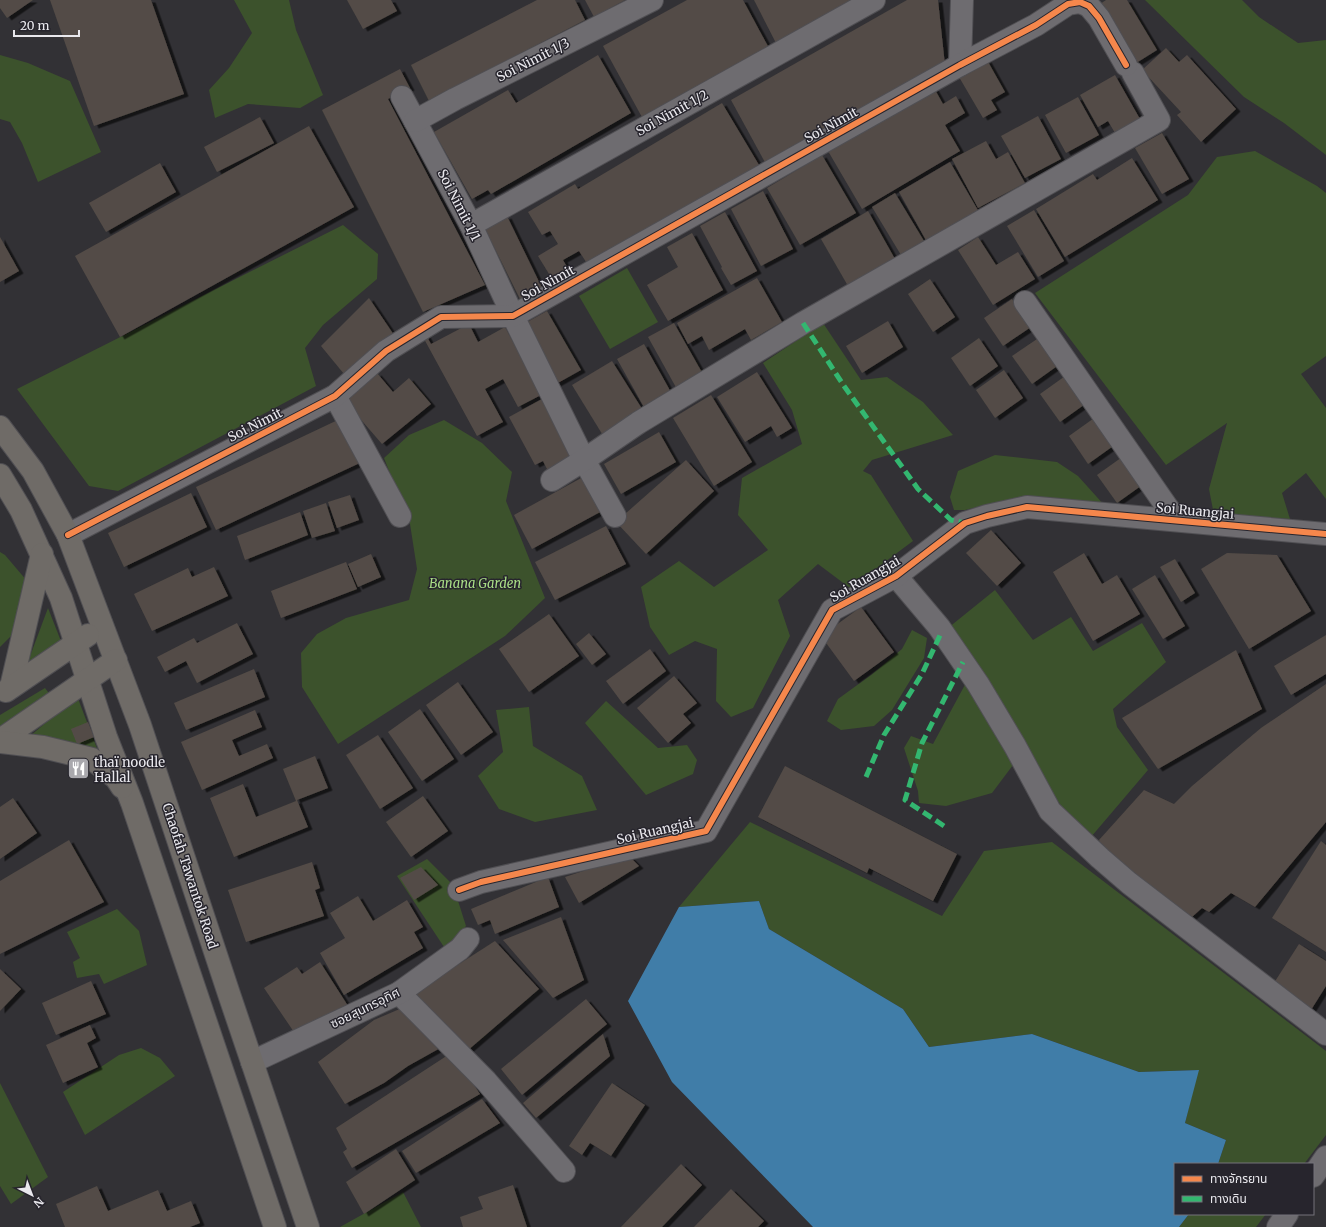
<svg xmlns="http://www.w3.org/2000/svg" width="1326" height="1227" viewBox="0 0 1326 1227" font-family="Merriweather,'Noto Sans Thai',serif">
  <defs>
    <filter id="shadow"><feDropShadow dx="4.5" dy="2.5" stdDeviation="0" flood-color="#0009"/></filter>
  </defs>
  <rect width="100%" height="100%" fill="#323135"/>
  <g fill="#3c522c">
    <path d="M234,0h55l7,30 27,65 -23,13 -52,-4 -33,14 -6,-28 20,-22 23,-35z"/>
    <path d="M1145,0h97l17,17 39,26 28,-3v115l-42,-32 -40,-26z"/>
    <path d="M0,55l28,8 42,18 31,71 -63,30 -16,-39 -12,-21 -10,-3z"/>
    <path d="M1255,151l62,35 9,7v163l-25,18 25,34v91l-20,-26 -24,20 8,26 -76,-4 -5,-26 18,-66 -61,42 -131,-172 153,-98 29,-38z"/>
    <path d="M343,225l35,29 -1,25 -54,46 -18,23 11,38 -198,105 -29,-5 -72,-97z"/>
    <path d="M627,268l31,54 -48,27 -31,-53z"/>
    <path d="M823,323l38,57 26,-3 36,25 30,33 -81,25 -9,11 8,4 42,66 -63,47 -32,-24 -40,36 12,36 -37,72 -22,9 -15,-16 1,-52 -22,-8 -26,14 -19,-28 -9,-40 38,-26 35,26 54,-37 -30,-35 4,-37 60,-34 -10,-34 -29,-47z"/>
    <path d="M444,420l38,23 30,29 -6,29 39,97 -40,38 -167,108 -36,-57 -1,-34 16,-19 29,-16 63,-18 8,-31 -7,-45 -26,-66 25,-23z"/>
    <path d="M995,455l62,7 21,14 27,30 -68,-9 -34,4 -38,9h-11l-4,-13 8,-26z"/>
    <path d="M0,552l5,3 28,33 -20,46 -13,13z"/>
    <path d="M995,590l38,50 38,-23 22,34 49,-28 24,39 -53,47 4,18 31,43 -57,67 -26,-26 -19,-26 -98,-157z"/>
    <path d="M48,608l20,51 -45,16z"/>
    <path d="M912,630l15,8 -3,20 -32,52 -18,16 -33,4 -14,-9 11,-22 33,-24 31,-26z"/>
    <path d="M967,681l46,84 -21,28 -46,13 -27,-3 -1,-12 -14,-43 7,-12 22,8z"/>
    <path d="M45,688l3,4v5l-48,35v-17z"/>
    <path d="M77,696l21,55 -69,-14z"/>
    <path d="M606,701l52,47 29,-3 10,15 -4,14 -47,21 -61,-72z"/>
    <path d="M529,707l4,39 49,30 15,34 -62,12 -36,-13 -21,-33 25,-24 -7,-42z"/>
    <path d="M750,822l192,94 42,-65 68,-9 274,209v84l-22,29h-86l8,-24 -41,-17 13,-53 -59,2 -107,-38 -103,13 -26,-38 -134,-80 -10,-28 -80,6z"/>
    <path d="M427,859l26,26 13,41 -20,24 -49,-74z"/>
    <path d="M117,909l22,22 8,34 -43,19 -5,-10 -22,4 -4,-16 7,-4 -13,-26z"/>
    <path d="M141,1048l19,10 15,18 -90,59 -22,-43 56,-37z"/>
    <path d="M0,1083l48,94 -37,27 -11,-18z"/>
    <path d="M403,1192l18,35h-81z"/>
    <path d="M1189,1214h77l-10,13h-77z"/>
  </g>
  <path fill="#407da8" d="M759,901l10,28 134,80 26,38 103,-13 107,38 60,-2 -14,53 41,17 -8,24h-43v50h14l-10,13h-366l-141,-145 -44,-81 51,-94z"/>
  <g fill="#534b46" filter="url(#shadow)">
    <path d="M0,0h33l-26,18 -7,-10z"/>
    <path d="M50,0h101l33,94 -90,32z"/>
    <path d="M347,0h44l6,11 -34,18z"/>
    <path d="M537,0h38l10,20 -156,81 -18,-36z"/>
    <path d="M585,0h40l-31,17z"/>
    <path d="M687,0h56l27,50 -127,69 -40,-73z"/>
    <path d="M754,0h105l-82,45z"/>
    <path d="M907,0h31l7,65 -178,101 -36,-66z"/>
    <path d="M1106,0h21l30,50 -24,15 -36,-59z"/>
    <path d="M1166,48l13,14 8,-7 49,54 -35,33 -24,-27 4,-3 -39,-42z"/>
    <path d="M598,55l33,58 -140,81 -3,-4 -16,9 -38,-67 74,-42 8,13z"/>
    <path d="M987,60l18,32 -14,8 6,10 -14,8 -24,-41z"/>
    <path d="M400,69l10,19 -22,11 97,186 -62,27 -101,-202z"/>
    <path d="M1115,75l25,44 -25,14 -7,-12 -10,6 -18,-32z"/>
    <path d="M934,88l9,16 13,-8 9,17 -20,12 15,26 -98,58 -34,-58z"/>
    <path d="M1078,97l21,38 -33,18 -21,-38z"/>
    <path d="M722,103l40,67 -174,95 -9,-14 -16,9 7,12 -16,10 -16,-26 20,-12 -8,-13 -8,4 -14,-23 47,-28 3,5z"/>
    <path d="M1038,116l23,43 -36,19 -24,-42z"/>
    <path d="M260,117l14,26 -57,29 -13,-25z"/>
    <path d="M309,126l45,81 -234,130 -45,-81z"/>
    <path d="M1162,133l27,46 -27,15 -27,-46z"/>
    <path d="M986,141l10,18 12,-7 17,31 -47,25 -26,-49z"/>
    <path d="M822,155l34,58 -56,32 -33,-57z"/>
    <path d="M1132,158l26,42 -93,57 -29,-48 57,-35 4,6z"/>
    <path d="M950,162l29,50 -52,30 -28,-50z"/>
    <path d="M160,163l16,29 -70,40 -17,-29z"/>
    <path d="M763,191l30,58 -32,17 -30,-57z"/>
    <path d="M895,193l29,48 -23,14 -29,-48z"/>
    <path d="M1034,210l30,51 -26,16 -31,-51z"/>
    <path d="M868,211l27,48 -47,27 -27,-47z"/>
    <path d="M725,212l32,59 -26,14 -10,-17 1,-1 -22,-41z"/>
    <path d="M507,216l38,78 -22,11 -39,-78z"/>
    <path d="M692,233l31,57 -55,31 -21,-36 31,-18 -11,-20z"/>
    <path d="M0,237l19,34 -19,11z"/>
    <path d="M978,237l18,28 22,-13 17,27 -42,26 -35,-55z"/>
    <path d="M757,278l25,44 -31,18 -6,-11 -36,21 -7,-14 -14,8 -11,-21z"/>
    <path d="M930,279l25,38 -22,15 -25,-38z"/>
    <path d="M369,298l25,37 -50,39 -23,-28z"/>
    <path d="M1012,299l19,28 -28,19 -19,-28z"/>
    <path d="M547,311l34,59 -25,14 -34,-59z"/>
    <path d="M888,321l15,26 -41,26 -16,-27z"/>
    <path d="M674,323l30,53 -26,15 -30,-54z"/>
    <path d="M469,324l9,18 27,-15 36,68 -23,12 -15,-28 -18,10 18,33 -26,14 -54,-99 3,-2 5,9z"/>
    <path d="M1040,337l20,27 -28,20 -20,-28z"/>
    <path d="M979,338l19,28 -28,20 -19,-28z"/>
    <path d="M644,344l28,50 -27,15 -28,-50z"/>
    <path d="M612,361l32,51 -40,25 -32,-52z"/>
    <path d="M1004,370l19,28 -28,20 -19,-28z"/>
    <path d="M757,372l35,56 -15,9 -6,-11 -26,16 -28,-45z"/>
    <path d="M377,373l16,19 16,-14 22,26 -49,40 -38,-44z"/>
    <path d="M1068,374l20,28 -28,20 -20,-28z"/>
    <path d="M711,395l41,67 -38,24 -41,-68z"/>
    <path d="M542,399l33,60 -26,14 -6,-12 -8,4 -26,-48z"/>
    <path d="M1097,416l19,28 -28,20 -19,-28z"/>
    <path d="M342,418l20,44 -146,68 -20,-43z"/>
    <path d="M659,432l17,30 -55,32 -17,-30z"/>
    <path d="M1125,455l20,28 -28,20 -20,-28z"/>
    <path d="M686,460l28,31 -68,63 -30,-32z"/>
    <path d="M583,477l19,34 -70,38 -18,-34z"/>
    <path d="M191,493l16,34 -83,40 -16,-34z"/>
    <path d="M350,495l9,25 -22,8 -9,-26z"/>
    <path d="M326,503l9,28 -23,7 -9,-27z"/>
    <path d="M300,512l8,23 -63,25 -8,-24z"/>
    <path d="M606,526l20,38 -71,36 -20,-38z"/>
    <path d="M991,530l30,33 -24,23 -31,-33z"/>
    <path d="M1084,553l18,31 15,-9 23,39 -47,27 -40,-69z"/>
    <path d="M1227,553l50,2 34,56 -62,38 -48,-80z"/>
    <path d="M371,554l10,23 -23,10 -10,-23z"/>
    <path d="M1175,559l20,34 -14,9 -21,-35z"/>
    <path d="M346,562l11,27 -76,29 -10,-27z"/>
    <path d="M214,567l14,29 -76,35 -18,-37 54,-26 4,9z"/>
    <path d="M1155,575l30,51 -22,13 -31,-50z"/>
    <path d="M861,607l33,45 -40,29 -33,-45z"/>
    <path d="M549,614l30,42 -50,36 -30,-43z"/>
    <path d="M237,623l16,31 -56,29 -11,-22 -21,11 -8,-15 37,-19 3,5z"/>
    <path d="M589,633l17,21 -14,11 -16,-21z"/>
    <path d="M1326,635v39l-35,21 -17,-29z"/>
    <path d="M650,649l16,22 -43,33 -17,-23z"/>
    <path d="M1236,650l26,59 -104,60 -36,-51z"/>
    <path d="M254,669l11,28 -79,33 -12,-27z"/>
    <path d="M674,676l23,27 -14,11 8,9 -23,20 -31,-35z"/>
    <path d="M458,682l35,50 -32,23 -35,-50z"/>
    <path d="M1326,684v138l-71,85 -24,-14 -22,19 -7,-4 -10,9 -89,-65 -4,-12 45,-50 30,14 18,-18 69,-58z"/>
    <path d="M420,709l34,50 -32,22 -34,-49z"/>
    <path d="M255,710l7,17 -30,13 7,16 28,-12 6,14 -71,32 -21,-48z"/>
    <path d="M88,722l6,15 -17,7 -6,-15z"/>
    <path d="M378,735l35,53 -33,21 -34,-54z"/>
    <path d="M315,756l13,32 -31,12 11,27 -74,30 -24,-59 33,-14 13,33 40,-16 -13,-32z"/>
    <path d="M785,766l172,88 -24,47 -64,-33 -2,5 -109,-56z"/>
    <path d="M423,796l25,35 -37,26 -25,-35z"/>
    <path d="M13,798l24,35 -37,26v-52z"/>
    <path d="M69,840l35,62 -104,52v-73z"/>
    <path d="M1321,841l5,4v107l-54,-34z"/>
    <path d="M629,856l10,10 -60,37 -14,-26z"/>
    <path d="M312,862l8,26 -5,2 9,26 -78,26 -18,-52z"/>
    <path d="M421,867l17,18 -24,15 -14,-22z"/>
    <path d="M548,877l11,30 -64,27 -5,-14 -12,5 -7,-16z"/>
    <path d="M358,896l15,25 34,-21 16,27 -9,5 9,16 -79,47 -24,-42 25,-15 -15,-25z"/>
    <path d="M561,917l23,63 -31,18 -50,-58z"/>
    <path d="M495,941l44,48 -72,62 -53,-58z"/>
    <path d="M1299,944l27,17v25l-15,24 -39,-24z"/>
    <path d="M320,962l30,47 -54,26 -32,-47 33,-21 5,7z"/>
    <path d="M0,969l21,20 -21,22z"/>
    <path d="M91,981l15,33 -50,21 -14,-32z"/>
    <path d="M586,999l21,25 -85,71 -21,-26z"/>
    <path d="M402,1008l40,39 -34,19 -24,17 -39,21 -27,-42 56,-42z"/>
    <path d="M90,1025l6,13 -9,5 11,24 -35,16 -17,-38z"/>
    <path d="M603,1034l7,22 -74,62 -13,-15z"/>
    <path d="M448,1055l18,18 14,21 -128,74 -9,-16 4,-3 -11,-21z"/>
    <path d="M612,1083l33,22 -34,51 -21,-13 -8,12 -13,-9z"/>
    <path d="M482,1099l18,24 -84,50 -14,-22z"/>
    <path d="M396,1149l19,31 -51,34 -18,-32z"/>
    <path d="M681,1164l21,21 -40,42h-41z"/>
    <path d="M513,1185l14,42h-64l-3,-10 23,-8 -5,-12z"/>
    <path d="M97,1186l11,25 50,-21 9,21 24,-10 9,22 -10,4h-125l-9,-23z"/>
    <path d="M731,1189l33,32 -6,6h-64z"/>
  </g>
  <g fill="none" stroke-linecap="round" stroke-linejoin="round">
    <defs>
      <g id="minor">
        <path d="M960,65l2,-65"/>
        <path d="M402,97l69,128 42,91 71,144 31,56"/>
        <path d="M415,121l40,-22 197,-99"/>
        <path d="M471,225l403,-225"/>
        <path d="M1025,302l151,218"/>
        <path d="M335,396l65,120"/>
        <path d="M552,480l32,-20 54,-37 165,-100 356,-203 -26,-47"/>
        <path d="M68,535l267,-139 51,-45 55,-34 72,-1 447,-251 76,-40 32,-21 12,-2 9,4 10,12 27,47"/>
        <path d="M896,576l43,51 39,57 37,62 35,65 50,47 29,25 197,151"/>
        <path d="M459,890l22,-8 225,-51 126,-221 64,-34 69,-53 22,-7 40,-9 299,27"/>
        <path d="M399,993l87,88 78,90"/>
        <path d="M252,1062l147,-69 61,-44 8,-10"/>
        <path d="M1313,1176l13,-19"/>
        <path d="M1278,1227l9,-13"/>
      </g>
      <g id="major">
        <path d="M0,427l33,44 35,64 72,190 90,272 78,230"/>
        <path d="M0,475l21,35 40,88 45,139 26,66 143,424"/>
        <path d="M11,687l31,-133"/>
        <path d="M6,691l82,-56"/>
        <path d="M0,740l116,-80"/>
        <path d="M0,742l43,5 49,12 24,19 6,9"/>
      </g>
    </defs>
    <use href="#minor" stroke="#504f53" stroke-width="24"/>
    <use href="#major" stroke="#504f53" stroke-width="24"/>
    <use href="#minor" stroke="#6e6c70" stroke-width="22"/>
    <use href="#major" stroke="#6f6b67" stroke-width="22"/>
    <g stroke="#33b770" stroke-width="5" stroke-dasharray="10 5" stroke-linecap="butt">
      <path d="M803,323l41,63 74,103 33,31 14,3"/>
      <path d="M866,777l18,-42 38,-61 20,-43"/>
      <path d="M944,826l-39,-26 17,-57 41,-81"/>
    </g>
    <defs>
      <g id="cycleway">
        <path d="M68,535l267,-139 51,-45 55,-34 72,-1 447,-251 76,-40 32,-21 12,-2 9,4 10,12 27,47"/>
        <path d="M459,890l22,-8 225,-51 126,-221 64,-34 69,-53 22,-7 40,-9 299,27"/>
      </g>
    </defs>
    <use href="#cycleway" stroke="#27252d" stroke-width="8"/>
    <use href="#cycleway" stroke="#f5874c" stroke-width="6"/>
  </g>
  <defs>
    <symbol id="restaurant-square" viewBox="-11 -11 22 22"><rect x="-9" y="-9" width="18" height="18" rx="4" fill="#a9a8ad" stroke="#27252d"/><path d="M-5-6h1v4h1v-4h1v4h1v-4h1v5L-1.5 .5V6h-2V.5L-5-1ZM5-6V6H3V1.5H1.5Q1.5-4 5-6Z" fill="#fff"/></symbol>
  </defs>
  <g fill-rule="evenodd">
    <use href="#restaurant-square" x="66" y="756" width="25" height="25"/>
  </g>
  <g text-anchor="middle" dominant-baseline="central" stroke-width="3" stroke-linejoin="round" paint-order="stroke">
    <g font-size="13" fill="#e9e8ed" stroke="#27252d">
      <text transform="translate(533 60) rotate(-27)">Soi Nimit 1/3</text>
      <text transform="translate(672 113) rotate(-29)">Soi Nimit 1/2</text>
      <text transform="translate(831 125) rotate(-29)">Soi Nimit</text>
      <text transform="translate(459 205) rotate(63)">Soi Nimit 1/1</text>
      <text transform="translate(548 283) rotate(-29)">Soi Nimit</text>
      <text transform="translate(255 425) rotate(-27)">Soi Nimit</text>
      <text transform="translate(1195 511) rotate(5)">Soi Ruangjai</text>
      <text transform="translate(865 579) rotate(-30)">Soi Ruangjai</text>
      <text transform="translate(655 831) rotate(-13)">Soi Ruangjai</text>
      <text transform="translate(190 876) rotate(72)">Chaofah Tawantok Road</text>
      <text transform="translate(365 1008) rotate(-26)">ซอยสุนทรอุทิศ</text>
    </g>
    <g font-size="13" font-style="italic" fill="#a9de86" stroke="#27252d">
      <text x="475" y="583">Banana Garden</text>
    </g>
    <g font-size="13" fill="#e9e8ed" stroke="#27252d" text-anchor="start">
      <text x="94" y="762">thaï noodle<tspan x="94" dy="15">Hallal</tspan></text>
    </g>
  </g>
  <rect x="1174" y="1163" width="140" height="52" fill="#27252d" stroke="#75737a"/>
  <rect x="1182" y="1176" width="20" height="6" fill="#f5874c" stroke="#75737a"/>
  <text x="1210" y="1183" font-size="12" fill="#e9e8ed">ทางจักรยาน</text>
  <rect x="1182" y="1196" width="20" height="6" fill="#33b770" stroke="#75737a"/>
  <text x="1210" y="1203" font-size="12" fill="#e9e8ed">ทางเดิน</text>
  <g transform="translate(32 1195) rotate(138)" stroke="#27252d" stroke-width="3" paint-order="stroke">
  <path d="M0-3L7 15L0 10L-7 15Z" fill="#e9e8ed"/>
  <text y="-6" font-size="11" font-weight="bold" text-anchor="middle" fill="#e9e8ed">N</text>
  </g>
  <path d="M14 30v6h65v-6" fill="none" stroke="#e9e8ed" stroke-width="2"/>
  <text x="20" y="30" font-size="12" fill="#e9e8ed" stroke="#27252d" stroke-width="3" paint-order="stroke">20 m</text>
</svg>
